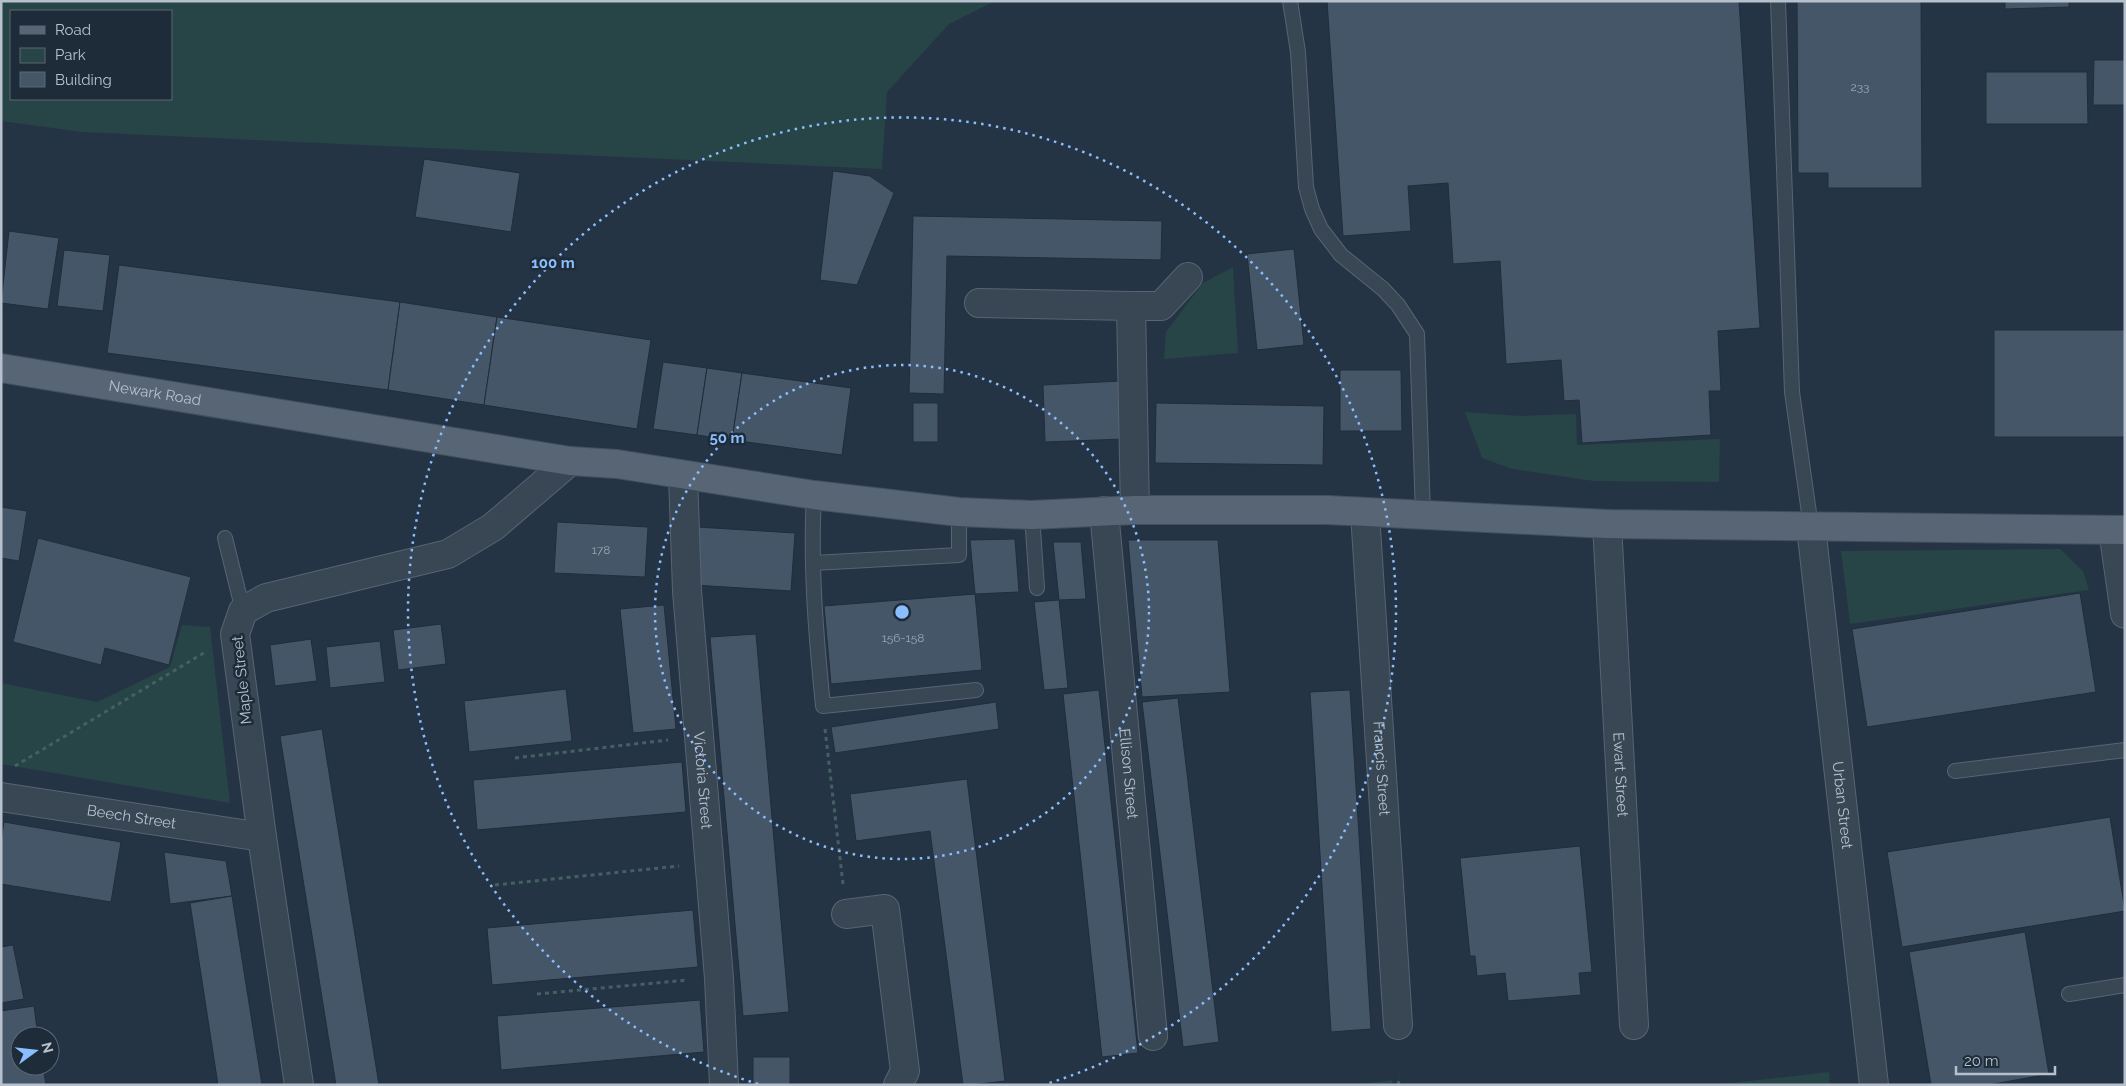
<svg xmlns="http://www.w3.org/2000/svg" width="2126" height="1086" viewBox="0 0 2126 1086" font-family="Raleway,sans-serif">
  <rect width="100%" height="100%" fill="#253445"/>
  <g fill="#274446" fill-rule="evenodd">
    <path d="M1,1h994l-46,23 -62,68 -5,77 -800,-37 -81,-11zM11,11h160v88h-160z"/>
    <path d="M1233,267l5,86 -74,6 2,-27 37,-49z"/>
    <path d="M1465,412l55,4 56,-2 1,31 143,-6 -1,43 -125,-1 -82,-12 -30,-11z"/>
    <path d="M2060,549l23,22 6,19 -239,34 -9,-73z"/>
    <path d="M182,625l28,2 20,176 -229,-39v-81l96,19 73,-35z"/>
    <path d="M1829,1072l1,13h-116z"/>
    <path d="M1392,1080v5h-40z"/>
  </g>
  <g fill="#465669" stroke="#202d3b">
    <path d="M1327,1h412l21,327 -42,3 3,60h-12l2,44 -129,8 -3,-43 -15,1 -3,-41 -55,4 -6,-103 -47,3 -5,-81 -40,3 3,45 -68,5z"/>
    <path d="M1797,1h124l1,187h-94v-15h-30z"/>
    <path d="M2005,1h64v6l-64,2z"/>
    <path d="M2094,60h31v45h-32z"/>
    <path d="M1986,72h101l1,52h-102z"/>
    <path d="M424,159l96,14 -9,59 -96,-15z"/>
    <path d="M833,171l37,5 24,17 -37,92 -37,-5z"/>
    <path d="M913,216l249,5 -1,39 -214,-4 -3,138 -35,-1z"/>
    <path d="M9,231l50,7 -11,71 -47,-6z"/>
    <path d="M1294,249l10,96 -47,5 -10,-96z"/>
    <path d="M64,250l46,5 -7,56 -46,-5z"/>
    <path d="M119,265l281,37 -12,88 -281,-37z"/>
    <path d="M400,302l97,15 -13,88 -96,-15z"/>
    <path d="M497,317l154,23 -14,89 -153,-24z"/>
    <rect x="1994" y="330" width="131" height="107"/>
    <path d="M663,362l44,6 -10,67 -44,-6z"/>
    <path d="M707,368l35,5 -10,67 -35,-5z"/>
    <path d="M1340,370h61l1,61h-62z"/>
    <path d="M742,373l109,15 -9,67 -110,-15z"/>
    <path d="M1121,381l2,58 -78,3 -2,-57z"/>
    <rect x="913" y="403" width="25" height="39"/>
    <path d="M1156,403l168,3 -1,59 -168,-2z"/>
    <path d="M1,507l26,4 -8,50 -18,-3z"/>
    <path d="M557,522l91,5 -3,50 -91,-4z"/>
    <path d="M697,527l98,6 -4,58 -98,-6z"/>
    <path d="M38,538l153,39 -22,88 -64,-17 -4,17 -88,-23z"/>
    <path d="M1015,539l4,53 -44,2 -5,-54z"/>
    <path d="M1128,540h90l12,152 -88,5z"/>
    <path d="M1053,542h28l5,57 -27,1z"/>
    <path d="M2080,593l16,99 -229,35 -15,-98z"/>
    <path d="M975,594l7,76 -151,14 -7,-78z"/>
    <path d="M1059,600l9,88 -24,2 -10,-88z"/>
    <path d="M664,605l12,124 -43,4 -13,-124z"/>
    <path d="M441,624l5,40 -48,6 -5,-40z"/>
    <path d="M756,634l33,378 -46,4 -33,-379z"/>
    <path d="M311,639l6,42 -42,5 -5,-41z"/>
    <path d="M380,641l5,41 -55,6 -4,-41z"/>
    <path d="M566,689l6,52 -103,11 -5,-51z"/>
    <path d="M1099,690l39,363 -36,4 -39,-363z"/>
    <path d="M1350,690l21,339 -40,3 -21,-340z"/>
    <path d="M1178,698l41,344 -36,5 -41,-345z"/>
    <path d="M996,702l3,27 -164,24 -4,-26z"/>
    <path d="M322,729l57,356h-43l-56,-349z"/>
    <path d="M682,762l4,50 -209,18 -4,-50z"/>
    <path d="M967,779l38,302 -34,4h-8l-33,-254 -74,10 -6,-47z"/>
    <path d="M2110,817l15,94 -223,36 -15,-95z"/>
    <path d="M4,822l117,20 -10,60 -110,-18v-43z"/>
    <path d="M1580,846l12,126 -13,1 2,22 -73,6 -3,-28 -28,3 -2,-20h-5l-10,-98z"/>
    <path d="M164,852l62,9 6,35 -62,8z"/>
    <path d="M232,896l30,189h-44l-28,-182z"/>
    <path d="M693,910l5,57 -206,18 -5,-57z"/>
    <path d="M2025,932l24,142 -61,11h-57l-22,-133z"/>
    <path d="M13,945l11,54 -23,4v-56z"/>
    <path d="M700,1000l4,52 -203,18 -4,-54z"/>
    <path d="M34,1006l4,30h-18v30h23l3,19h-45v-74z"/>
    <rect x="753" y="1057" width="37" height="28"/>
  </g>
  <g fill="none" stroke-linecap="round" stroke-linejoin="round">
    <defs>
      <g id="service">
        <path d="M1290,1l8,51 8,135 6,22 9,20 20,26 42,34 15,16 19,29 6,181"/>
        <path d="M1778,1l14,391 19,135"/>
        <path d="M814,495c-4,70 2,140 9,211l153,-16"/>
        <path d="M1032,515l5,73"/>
        <path d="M225,538l18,73"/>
        <path d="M813,563l146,-8v-43"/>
        <path d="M1955,771l170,-21"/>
        <path d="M2069,994l56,-9"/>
      </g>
      <g id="minor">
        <path d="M979,303l152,3 4,204"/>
        <path d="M1131,306h30l27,-29"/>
        <path id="s1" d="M683,475l4,116 32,387 5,107"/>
        <path id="s2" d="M1104,511l49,525"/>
        <path id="s3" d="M1365,513l33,512"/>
        <path id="s4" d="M1607,524l27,501"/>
        <path id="s5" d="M1811,527l63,558"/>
        <path d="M2113,530l12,84"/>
        <path id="s6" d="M1,797l261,40"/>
        <path d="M846,914l39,-5 20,162 -7,14"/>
        <path d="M299,1085l-37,-248 -27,-203 8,-23 23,-13 182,-44 45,-27 77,-66"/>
      </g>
      <g id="primary">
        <path id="s7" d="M1,368l569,93 47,3 197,31 145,17 73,3 103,-5h193l279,14 518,6"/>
      </g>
    </defs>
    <use href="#service" stroke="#586471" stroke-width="16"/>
    <use href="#minor" stroke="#586471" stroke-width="30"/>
    <use href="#primary" stroke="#434f5d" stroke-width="30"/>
    <g stroke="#456062" stroke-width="3" stroke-dasharray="4 4" stroke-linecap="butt">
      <path d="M825,729l18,155"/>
      <path d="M515,758l153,-18"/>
      <path d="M15,766l192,-115"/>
      <path d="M495,885l184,-19"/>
      <path d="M537,994l151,-14"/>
      <path d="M1398,1085l2,-8"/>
    </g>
    <use href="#service" stroke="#394654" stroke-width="14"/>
    <use href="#minor" stroke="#394654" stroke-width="28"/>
    <use href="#primary" stroke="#576574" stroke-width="28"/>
  </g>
  <g fill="none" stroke="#8abeff" stroke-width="2.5" stroke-dasharray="2.5 5">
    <circle cx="902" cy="612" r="247"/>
    <path d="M758 1084A494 494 0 1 1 1046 1084"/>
  </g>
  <g text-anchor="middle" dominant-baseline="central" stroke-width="5" stroke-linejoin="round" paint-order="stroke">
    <g font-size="12" fill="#9ba6b5">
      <text x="1860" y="87">233</text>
      <text x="601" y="550">178</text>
      <text x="903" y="638">156-158</text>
    </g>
    <g font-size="15" fill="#b7c1ce" stroke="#1e2b39">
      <text stroke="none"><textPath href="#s7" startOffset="156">Newark Road</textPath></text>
      <text transform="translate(242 680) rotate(-96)">Maple Street</text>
      <text stroke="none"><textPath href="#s3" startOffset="256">Francis Street</textPath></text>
      <text stroke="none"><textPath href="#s2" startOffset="264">Ellison Street</textPath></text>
      <text stroke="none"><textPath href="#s4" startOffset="251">Ewart Street</textPath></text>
      <text stroke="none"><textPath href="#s1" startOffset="306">Victoria Street</textPath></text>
      <text stroke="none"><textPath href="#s5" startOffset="280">Urban Street</textPath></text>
      <text stroke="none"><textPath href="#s6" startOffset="132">Beech Street</textPath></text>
    </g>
  </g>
  <circle cx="902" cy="612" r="8" fill="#8abeff" stroke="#1e2b39" stroke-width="2.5"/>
  <g font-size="15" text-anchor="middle" font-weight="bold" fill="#8abeff" stroke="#1e2b39" stroke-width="5" stroke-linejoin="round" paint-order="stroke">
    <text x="553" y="268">100 m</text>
    <text x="727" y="443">50 m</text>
  </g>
  <rect width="2126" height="1086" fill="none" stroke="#b7c1ce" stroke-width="5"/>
  <rect x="10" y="10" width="162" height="90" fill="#1e2b39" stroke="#5b6775"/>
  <rect x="20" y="26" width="25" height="8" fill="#576574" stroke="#5b6775"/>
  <text x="55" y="35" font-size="15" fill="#b7c1ce">Road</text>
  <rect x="20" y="48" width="25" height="15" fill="#274446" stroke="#5b6775"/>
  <text x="55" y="60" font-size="15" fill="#b7c1ce">Park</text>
  <rect x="20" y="72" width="25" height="15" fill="#465669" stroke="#5b6775"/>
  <text x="55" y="85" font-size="15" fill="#b7c1ce">Building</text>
  <g transform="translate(35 1051) rotate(75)"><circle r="24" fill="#1e2b39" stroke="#5b6775"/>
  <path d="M0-4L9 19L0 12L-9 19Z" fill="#8abeff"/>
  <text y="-8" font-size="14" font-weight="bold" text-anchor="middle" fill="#b7c1ce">N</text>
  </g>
  <path d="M1956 1066v8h99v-8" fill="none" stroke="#b7c1ce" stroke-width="2.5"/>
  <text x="1964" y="1066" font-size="15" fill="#b7c1ce" stroke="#1e2b39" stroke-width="4" paint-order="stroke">20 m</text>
</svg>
